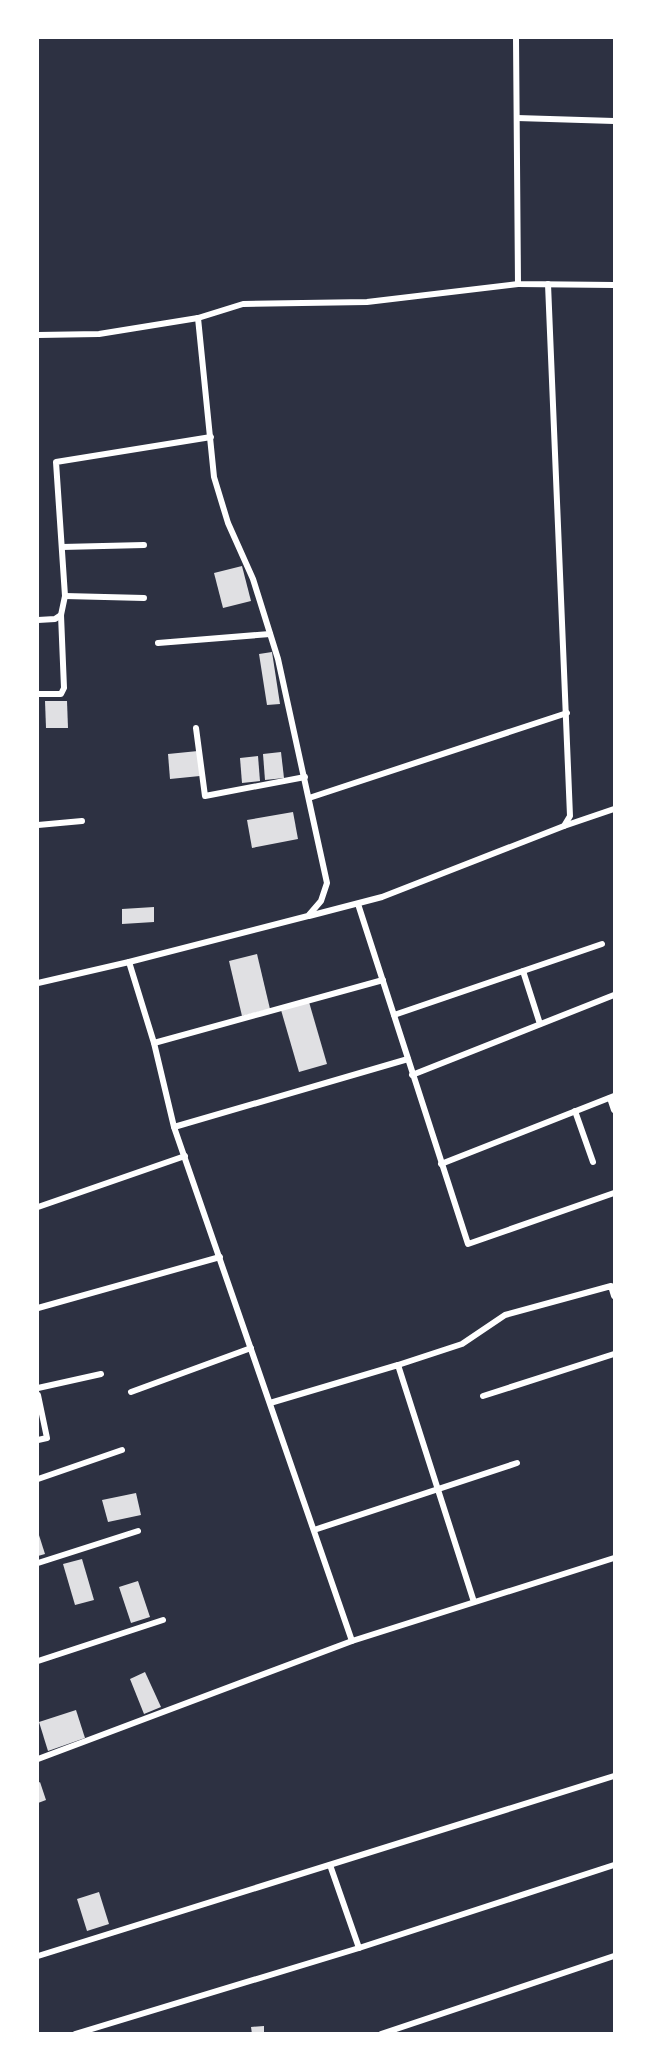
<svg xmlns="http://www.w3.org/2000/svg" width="652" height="2071" viewBox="0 0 652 2071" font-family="'Space Grotesk',sans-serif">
  <rect width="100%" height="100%" fill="#2d3142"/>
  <g fill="#e0e0e3">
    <path d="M242,566l9,35 -28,7 -9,-35z"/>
    <path d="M272,652l8,52 -13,1 -8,-51z"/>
    <path d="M45,701h22l1,27h-22z"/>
    <path d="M198,751l2,25 -30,3 -2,-25z"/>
    <path d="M281,752l3,26 -19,2 -2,-26z"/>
    <path d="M258,756l2,25 -18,2 -2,-25z"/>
    <path d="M293,812l5,27 -46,9 -5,-28z"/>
    <path d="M154,907v15l-32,2v-15z"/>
    <path d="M257,954l13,55 -28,7 -13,-55z"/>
    <path d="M309,1002l18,62 -28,8 -18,-62z"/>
    <path d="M136,1493l5,22 -33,7 -6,-22z"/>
    <path d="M38,1532l7,22 -7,2z"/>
    <path d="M82,1559l12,41 -19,5 -12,-41z"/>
    <path d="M138,1581l12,36 -19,6 -12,-36z"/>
    <path d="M145,1672l16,35 -17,7 -14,-35z"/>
    <path d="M76,1710l9,28 -37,13 -9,-29z"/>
    <path d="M40,1782l6,18 -8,3v-20z"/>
    <path d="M99,1892l10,32 -22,7 -10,-32z"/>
    <path d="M264,2026v8h-12l-1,-7z"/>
  </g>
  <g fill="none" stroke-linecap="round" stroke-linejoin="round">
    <g stroke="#fff" stroke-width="6">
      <path d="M516,38l2,246 96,1"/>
      <path d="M517,118l97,3"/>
      <path d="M198,318l16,159 14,46 25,56 25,80 49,224 -6,18 -13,15 -179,46 25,81 20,84 178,514"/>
      <path d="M38,335l61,-1 99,-16 45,-14 124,-2 151,-18"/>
      <path d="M62,547l82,-2"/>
      <path d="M65,596l79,2"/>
      <path d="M38,620l17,-1 6,-4"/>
      <path d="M158,643l112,-9"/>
      <path d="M38,694h23l3,-6 -3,-73 4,-19 -9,-134 155,-25"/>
      <path d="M196,728l9,68 100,-19"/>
      <path d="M309,798l258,-85"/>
      <path d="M38,825l44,-4"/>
      <path d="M564,826l50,-17"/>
      <path d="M358,904l110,340 146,-51"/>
      <path d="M309,916l73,-19 182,-71 6,-10 -22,-532"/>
      <path d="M523,971l17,53"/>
      <path d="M38,983l91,-21"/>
      <path d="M394,1015l208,-71"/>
      <path d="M154,1043l229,-63"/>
      <path d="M412,1075l202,-80"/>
      <path d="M610,1098l4,12"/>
      <path d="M575,1111l18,51"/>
      <path d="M174,1127l234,-68"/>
      <path d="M441,1164l173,-68"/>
      <path d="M38,1207l147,-51"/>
      <path d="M38,1308l182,-51"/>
      <path d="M398,1365l64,-21 43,-29 106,-29 3,10"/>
      <path d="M38,1388l63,-14"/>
      <path d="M131,1392l120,-44"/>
      <path d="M38,1395l9,43 -9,2"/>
      <path d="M483,1396l131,-42"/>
      <path d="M270,1403l128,-38 76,237"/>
      <path d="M38,1479l84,-29"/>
      <path d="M314,1530l203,-67"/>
      <path d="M38,1563l100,-32"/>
      <path d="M38,1661l125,-41"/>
      <path d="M38,1759l314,-118 262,-83"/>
      <path d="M330,1865l29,83"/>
      <path d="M38,1956l576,-180"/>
      <path d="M75,2034l284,-86 255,-83"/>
      <path d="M381,2034l233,-78"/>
    </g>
  </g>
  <rect width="652" height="2071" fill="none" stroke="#ffffff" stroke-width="78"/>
</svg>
